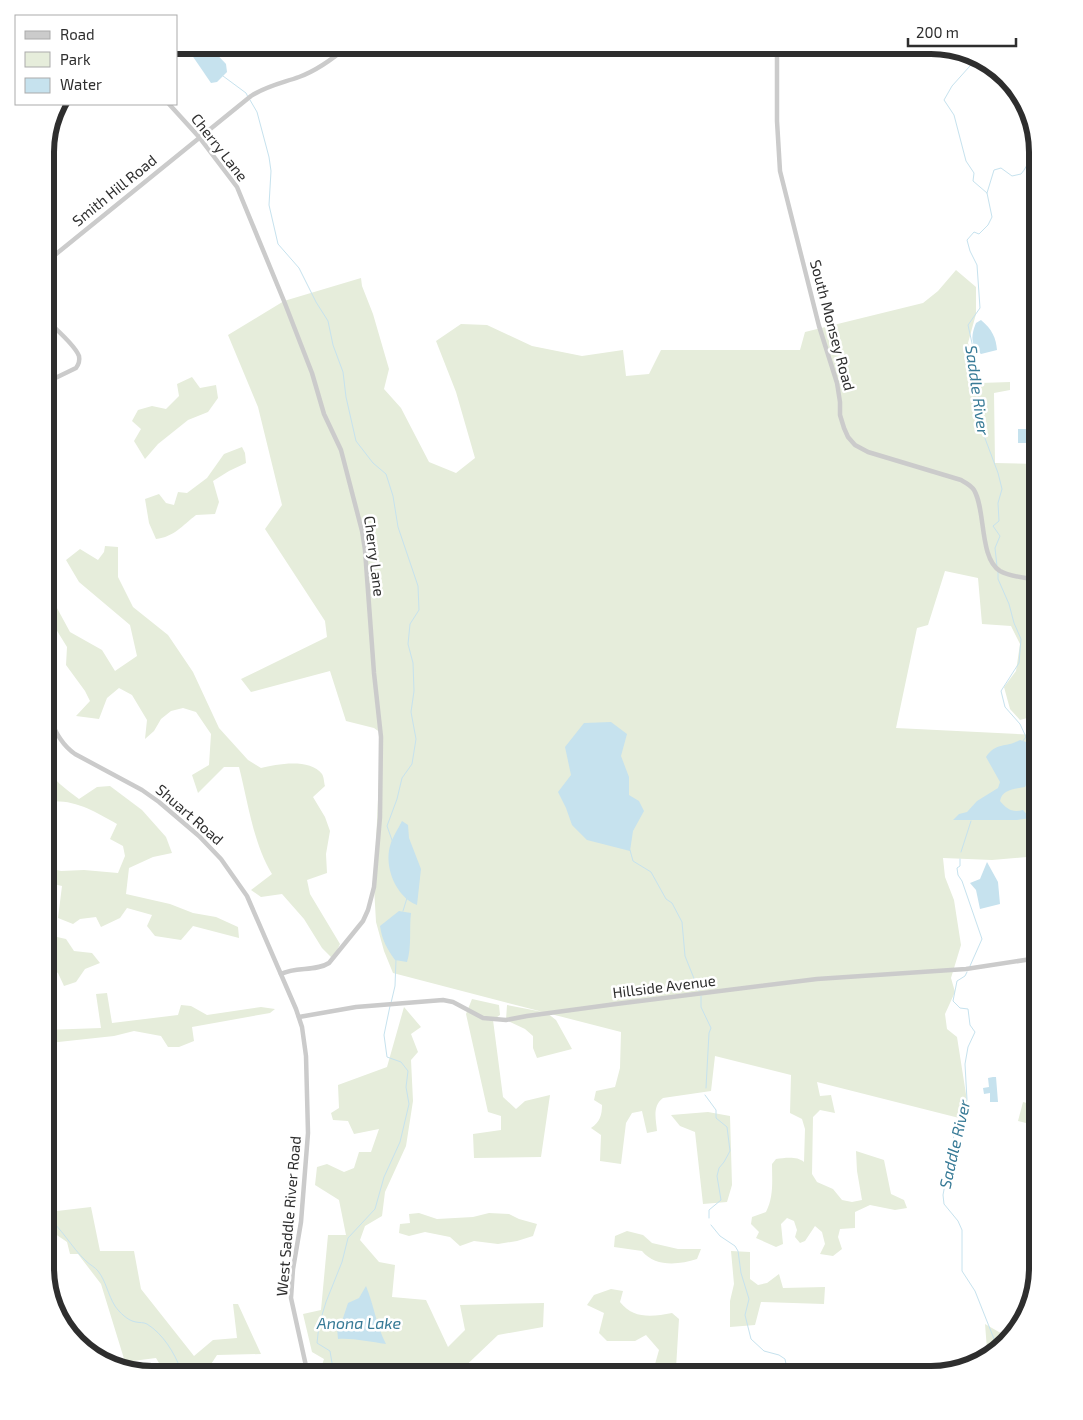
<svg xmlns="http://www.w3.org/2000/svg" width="1083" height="1420" viewBox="0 0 1083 1420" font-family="'Exo 2',sans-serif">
  <rect width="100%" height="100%" fill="#fff"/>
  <g fill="#e6eddb">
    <path d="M956,270l20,17v27l-8,29 9,23 3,17 30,-1v8l-16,3 1,70 43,1v251l-18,5 -10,-11 -6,-22 12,-16 4,-27 -9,-18 -29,-2 -4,-46 -33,-7 -17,54 -11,3 -21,100 142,7v121l-46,4 -49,-2 2,19 9,23 7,45 -10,33 4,14 -10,22 2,15 10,8 11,70 -1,13 -150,-38 3,14 11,-1 4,18 -15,-3 -7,7 -1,57 5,8 16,7 9,11 10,2 10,-2 -5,-29 -1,-20 28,9 7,34 13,6 3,8 -12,2 -25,-5 -15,7v16l-15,1 -2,8 4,12 -9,7 -13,-2 5,-10 -3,-12 -7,-6 -10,15 -5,2 -5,-6 2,-7 -3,-9 -7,-3 -6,6 2,20 -7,3 -20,-9 3,-6 -8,-8 1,-7 14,-5c8,-16 6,-31 6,-48l4,-5c9,-1 21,-3 28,3l1,-33 -3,-10 -12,-6 1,-38 -76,-19 -4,35 -48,7c-11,8 -7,21 -6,33l-10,2 -5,-22 -10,2 -6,10 -5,41 -21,-3 1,-26 -10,-7c9,-6 11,-13 11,-23l-8,-5 2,-9 19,-4 5,-19 1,-36 -74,-19 9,7 16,29 -35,9 -4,-10v-12l-8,-7 -19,-9 1,-15 36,7 -150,-39 -9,-22 -8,-29 -2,-35 7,-154 -7,-5 -28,-7 -16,-50 -79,21 -10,-13 86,-42 -2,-16 -60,-92 17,-24 -24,-98 -30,-72 56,-34 77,-23 1,8 11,28 16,55 -5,20 17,19 28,54 27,11 19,-15 -19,-66 -20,-51 25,-17 26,1 45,21 50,10 41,-6 3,26 23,-2 12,-24h139l5,-18 118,-29 15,-12z"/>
    <path d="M192,377l8,11 16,-3 2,13 -10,14 -20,8 -30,24 -13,15 -11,-18 7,-12 -9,-8 6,-11 14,-4 14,3 13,-13 -2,-12z"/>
    <path d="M242,447l3,6 1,10 -17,8 -16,10 6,21 -4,12 -19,1c-13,10 -22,22 -40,24l-7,-16 -4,-24 14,-5 7,9 8,2 4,-13 9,1 20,-15 17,-24z"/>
    <path d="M105,546l13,1v30l15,30 35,28 25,37 26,56 29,32 13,8c16,-4 49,-10 61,6 2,3 2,9 3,12l-12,11 12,20 5,14 -4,23 1,19 -20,7 3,14 30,50 -7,15 -11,-11 -18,-29 -22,-25 -21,3 -10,-7 21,-16c-19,-31 -24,-72 -33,-107h-15l-26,26 -6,-18 17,-10 2,-31 -15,-22 -13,-4 -12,3 -10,8 -7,12 -9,8 2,-19 -15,-25 -13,-7 -12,10 -8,21 -23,-3 14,-15 -5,-10 -19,-26 1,-18 -16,-26 -6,2v-24l6,-2 19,35 32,18 13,21 22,-15 -7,-31 -51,-43 -13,-22 14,-11 18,11 6,-8z"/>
    <path d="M45,764c6,15 21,25 34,35l18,-12 13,-1 32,24 24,27 6,16 -19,4 -24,11 -3,26 44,10 23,9 23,4 22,10 1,11 -46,-12 -12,14 -26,-4 -8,-10 5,-11 -25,-7 -7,10 -19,9 -5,-10 -16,2 -7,5 -15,-6 4,-32 -17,-4v-15l16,4 23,-1 34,3 7,-17 -2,-10 -13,-7 7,-15c-23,-13 -44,-26 -72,-22z"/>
    <path d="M57,937l9,2 8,12 18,2 8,10 -15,6 -9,13 -12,4 -6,-13 -13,-8 11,-14z"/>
    <path d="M107,993l5,30 66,-8 3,-10 10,1 16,9 54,-8 14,2 -5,4 -78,14 2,14 -15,6h-11l-7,-11 -27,-5 -20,5 -65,7 4,32 -8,1v-46l56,-2 -5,-34z"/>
    <path d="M472,999l27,6 1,10 -7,5 10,77 13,12 9,-8 25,-6 -9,62 -67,1 -1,-24 28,-4v-14l-13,-4 -22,-98z"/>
    <path d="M404,1007l17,20 -10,7 7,18 -7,8 2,41 -7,45 -21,46 -3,24 -17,10 -5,14 19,22 16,3 -3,32 34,3 22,47 17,-17 -5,-25 84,-2 -1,24 -45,8 -42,40h-12l-24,-11 -43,7v4h-60l-2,-7h6l3,-9 -12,-7 -9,-38 18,-4 7,-75h18l-7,-35 -24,-15 2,-18 10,-3 17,8 10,-4 5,-16h12l8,-23 -25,5 -6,-13 -15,-1 -2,-7 8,-5 -1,-23 49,-18z"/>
    <path d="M1023,1102l15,4v20l-20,-5z"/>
    <path d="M708,1112l22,4 2,69 -5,17 -24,2 -8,-72 -15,-6 -9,-11z"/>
    <path d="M45,1144l6,7 1,14h-7z"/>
    <path d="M45,1197l12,14 34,-4 9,44h34l7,38 53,67 19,-16 24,-2 -4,-34h5l23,50 -44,1 -13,20h-38l-10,-17 -31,4 -24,-78 -23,-30h-8l-3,-12 -22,-15z"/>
    <path d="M419,1213l18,6 36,-2 16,-4 20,1 10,5 18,5 -4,12 -16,5 -19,3 -24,-3 -14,5 -10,-9 -25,-5 -16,4 -10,-3 1,-9 10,-1 -1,-9z"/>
    <path d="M627,1231l16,4 9,8 26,6h23l-4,10c-19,6 -42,8 -55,-8l-28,-4 1,-11z"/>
    <path d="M731,1251l19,1v27l8,6 9,-2 12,-9 4,14 42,-1 -1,17 -63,-2 -6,23 -25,2v-26l4,-17z"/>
    <path d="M611,1289l12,2 -3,11c13,17 32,15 52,11l7,6 -3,49 4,7h-28l7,-25 -13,-15 -11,6h-28l-8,-8 5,-20 -17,-8 7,-10z"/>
    <path d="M1022,1319h3l-1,3 -33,35 -8,3 4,-11 -2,-25 21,12z"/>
  </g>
  <g fill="#c6e2ee">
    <path d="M185,45h23l18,19 1,8 -10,10 -6,1z"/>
    <path d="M981,320c11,9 15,18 16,30l-16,4c-11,-9 -10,-19 -5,-31z"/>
    <path d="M1018,429h9l1,7h10v13l-1,-6h-19z"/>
    <path d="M611,722l16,12 -6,22 8,21v18l10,6 5,10 -11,20 -3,20 -43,-11 -15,-15 -6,-17 -8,-16 13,-17 -6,-28 19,-24z"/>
    <path d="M1020,740l6,2 2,5 -1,36 -2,4c-10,2 -23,2 -25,14 7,8 12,12 23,9l7,8 -13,2h-64l6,-6 8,-2 10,-11 21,-13 2,-6 -14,-25c10,-15 20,-9 34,-17z"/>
    <path d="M402,821l6,4 1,13 12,31 -4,36c-21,-8 -33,-38 -27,-59 2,-8 8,-17 12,-25z"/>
    <path d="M987,862l11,20 2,22 -20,5 -4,-19 -6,-7 10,-4z"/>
    <path d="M399,911l12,2c-2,16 1,34 -4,49l-12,-2c-8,-11 -13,-20 -15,-34z"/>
    <path d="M993,1077h3l2,25h-8v-9l-6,1 -1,-6 6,-1 -1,-9z"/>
    <path d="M366,1286c8,19 10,39 20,58 -16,-2 -32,-6 -48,-5l-1,-11 5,-7 6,-18 11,-5z"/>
  </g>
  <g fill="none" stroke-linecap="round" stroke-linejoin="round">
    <g stroke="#c6e2ee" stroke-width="1">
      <path d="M978,57l-26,29 -8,14 10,15 12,46 8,12 -1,8 14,12 5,24 -4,8 -9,9 -5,-2 -7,8 3,11 7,14 3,43 -12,17 9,41v25l3,12v22l18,48 4,16 -4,14 1,18 -6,5 7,10 -5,12 2,18"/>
      <path d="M223,76l23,17 2,4"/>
      <path d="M250,100l7,12 12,45 2,14 -2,34 9,39 21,24 17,34 12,19 5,24 10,27 3,25 10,44 17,22 13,11 7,22 5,31 20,59 1,24 -9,14 -2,20 5,19 1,28 -3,21 5,27 -4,25 -10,14 -5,21 -10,27 6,17"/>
      <path d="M987,193l7,-23 7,-2 11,8 9,-2c8,-9 9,-19 15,-30"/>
      <path d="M998,570v9l11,25 5,19 7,16 -2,24 -18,28 4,16 15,17 6,13 -4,5"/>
      <path d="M630,850l3,11 18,11 15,27 6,4 10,19 3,34 14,35"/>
      <path d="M961,852l10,-31"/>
      <path d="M960,859v7l-3,2 1,7 4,6 20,58 -12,27"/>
      <path d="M403,911l4,-13"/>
      <path d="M967,972l-2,4 -8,5 -4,20 7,7 8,1 2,16 5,7 -7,15 -3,17 2,36 -11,24 -13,71 1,9 14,17 4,9v41l13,20 23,58"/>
      <path d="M701,996v11l10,21 -2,5 -3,55"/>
      <path d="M391,1003l4,-17 1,-26"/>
      <path d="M705,1095l11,15v8l11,9 3,24 -6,11 -5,6 -2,8 4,24 -12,10v8"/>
      <path d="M45,1215c17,13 26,32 41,46 4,4 9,6 12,10 8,10 10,24 17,35 4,6 13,15 21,16 4,1 7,0 11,2 16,10 27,28 34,46l11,3v2"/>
      <path d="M711,1225l9,11 15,10 3,5 3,22 8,26 -4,16 6,24 13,12 15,4 6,4 1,5 14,4 15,-2 16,9"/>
      <path d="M341,1375l-9,-12 -2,-12 -13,-8 2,-18 7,-23 16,-40 6,-24 27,-29 9,-32 16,-35 9,-38 -3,-17 2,-16 -7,-9 -14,-5 -3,-22 6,-29"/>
    </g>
    <g stroke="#cbcbcb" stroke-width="4.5">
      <path d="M777,45v76l3,50 39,155 18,57 3,19v13l4,13 4,9 7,8 13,7 93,28c5,3 10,5 13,10 12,20 5,68 26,81 11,6 26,7 38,9"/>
      <path d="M169,104l30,33 38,50 47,114 28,72 12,41 17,36 21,81 3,19 9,123 7,64 -1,80 -6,70 -6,23 -5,11 -34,42c-14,9 -33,3 -48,11"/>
      <path d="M45,263l206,-167c15,-10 31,-13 48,-19 19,-7 35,-19 50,-32"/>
      <path d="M45,383l31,-15c3,-4 4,-7 3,-12 -4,-11 -25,-29 -34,-37"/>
      <path d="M45,710c9,17 14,33 30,44l67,36 17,12 40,34 22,23 26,37 49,113 6,18 4,29 2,77 -7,89 -8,47 -2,29 17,77"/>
      <path d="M299,1017l57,-10 87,-7 10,2 30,16 23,2 21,-4 89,-12 201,-25 149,-10 72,-11"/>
    </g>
  </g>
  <g text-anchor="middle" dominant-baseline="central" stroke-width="5" stroke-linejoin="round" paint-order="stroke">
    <g font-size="15" fill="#2e2e2e" stroke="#fff">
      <text transform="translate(220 147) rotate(52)">Cherry Lane</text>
      <text transform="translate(114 190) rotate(-39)">Smith Hill Road</text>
      <text transform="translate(833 325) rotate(75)">South Monsey Road</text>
      <text transform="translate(375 556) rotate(83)">Cherry Lane</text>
      <text transform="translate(190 814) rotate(41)">Shuart Road</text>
      <text transform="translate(664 986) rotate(-7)">Hillside Avenue</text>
      <text transform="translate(288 1216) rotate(-85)">West Saddle River Road</text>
    </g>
    <g font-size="16" font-style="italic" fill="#377a96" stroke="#fff">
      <text transform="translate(978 390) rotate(82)">Saddle River</text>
      <text transform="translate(954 1144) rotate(-77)">Saddle River</text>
      <text x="359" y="1322">Anona Lake</text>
    </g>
  </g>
  <path d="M0 0H1083V1420H0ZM152 54H931A98 98 0 0 1 1029 152V1268A98 98 0 0 1 931 1366H152A98 98 0 0 1 54 1268V152A98 98 0 0 1 152 54Z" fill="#fff" fill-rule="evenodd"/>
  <path fill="none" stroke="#2e2e2e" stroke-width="6" d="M152 54H931A98 98 0 0 1 1029 152V1268A98 98 0 0 1 931 1366H152A98 98 0 0 1 54 1268V152A98 98 0 0 1 152 54Z"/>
  <rect x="15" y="15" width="162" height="90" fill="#ffffff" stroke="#ababab"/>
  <rect x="25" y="31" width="25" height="8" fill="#cbcbcb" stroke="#ababab"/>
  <text x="60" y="40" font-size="15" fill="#2e2e2e">Road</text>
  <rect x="25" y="52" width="25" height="15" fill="#e6eddb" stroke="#ababab"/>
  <text x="60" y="65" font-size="15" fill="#2e2e2e">Park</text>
  <rect x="25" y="78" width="25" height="15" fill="#c6e2ee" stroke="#ababab"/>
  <text x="60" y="90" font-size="15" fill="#2e2e2e">Water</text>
  <path d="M908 38v8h108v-8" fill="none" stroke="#2e2e2e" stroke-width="2.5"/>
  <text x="916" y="38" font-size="15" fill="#2e2e2e" stroke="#ffffff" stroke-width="4" paint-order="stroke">200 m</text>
</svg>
